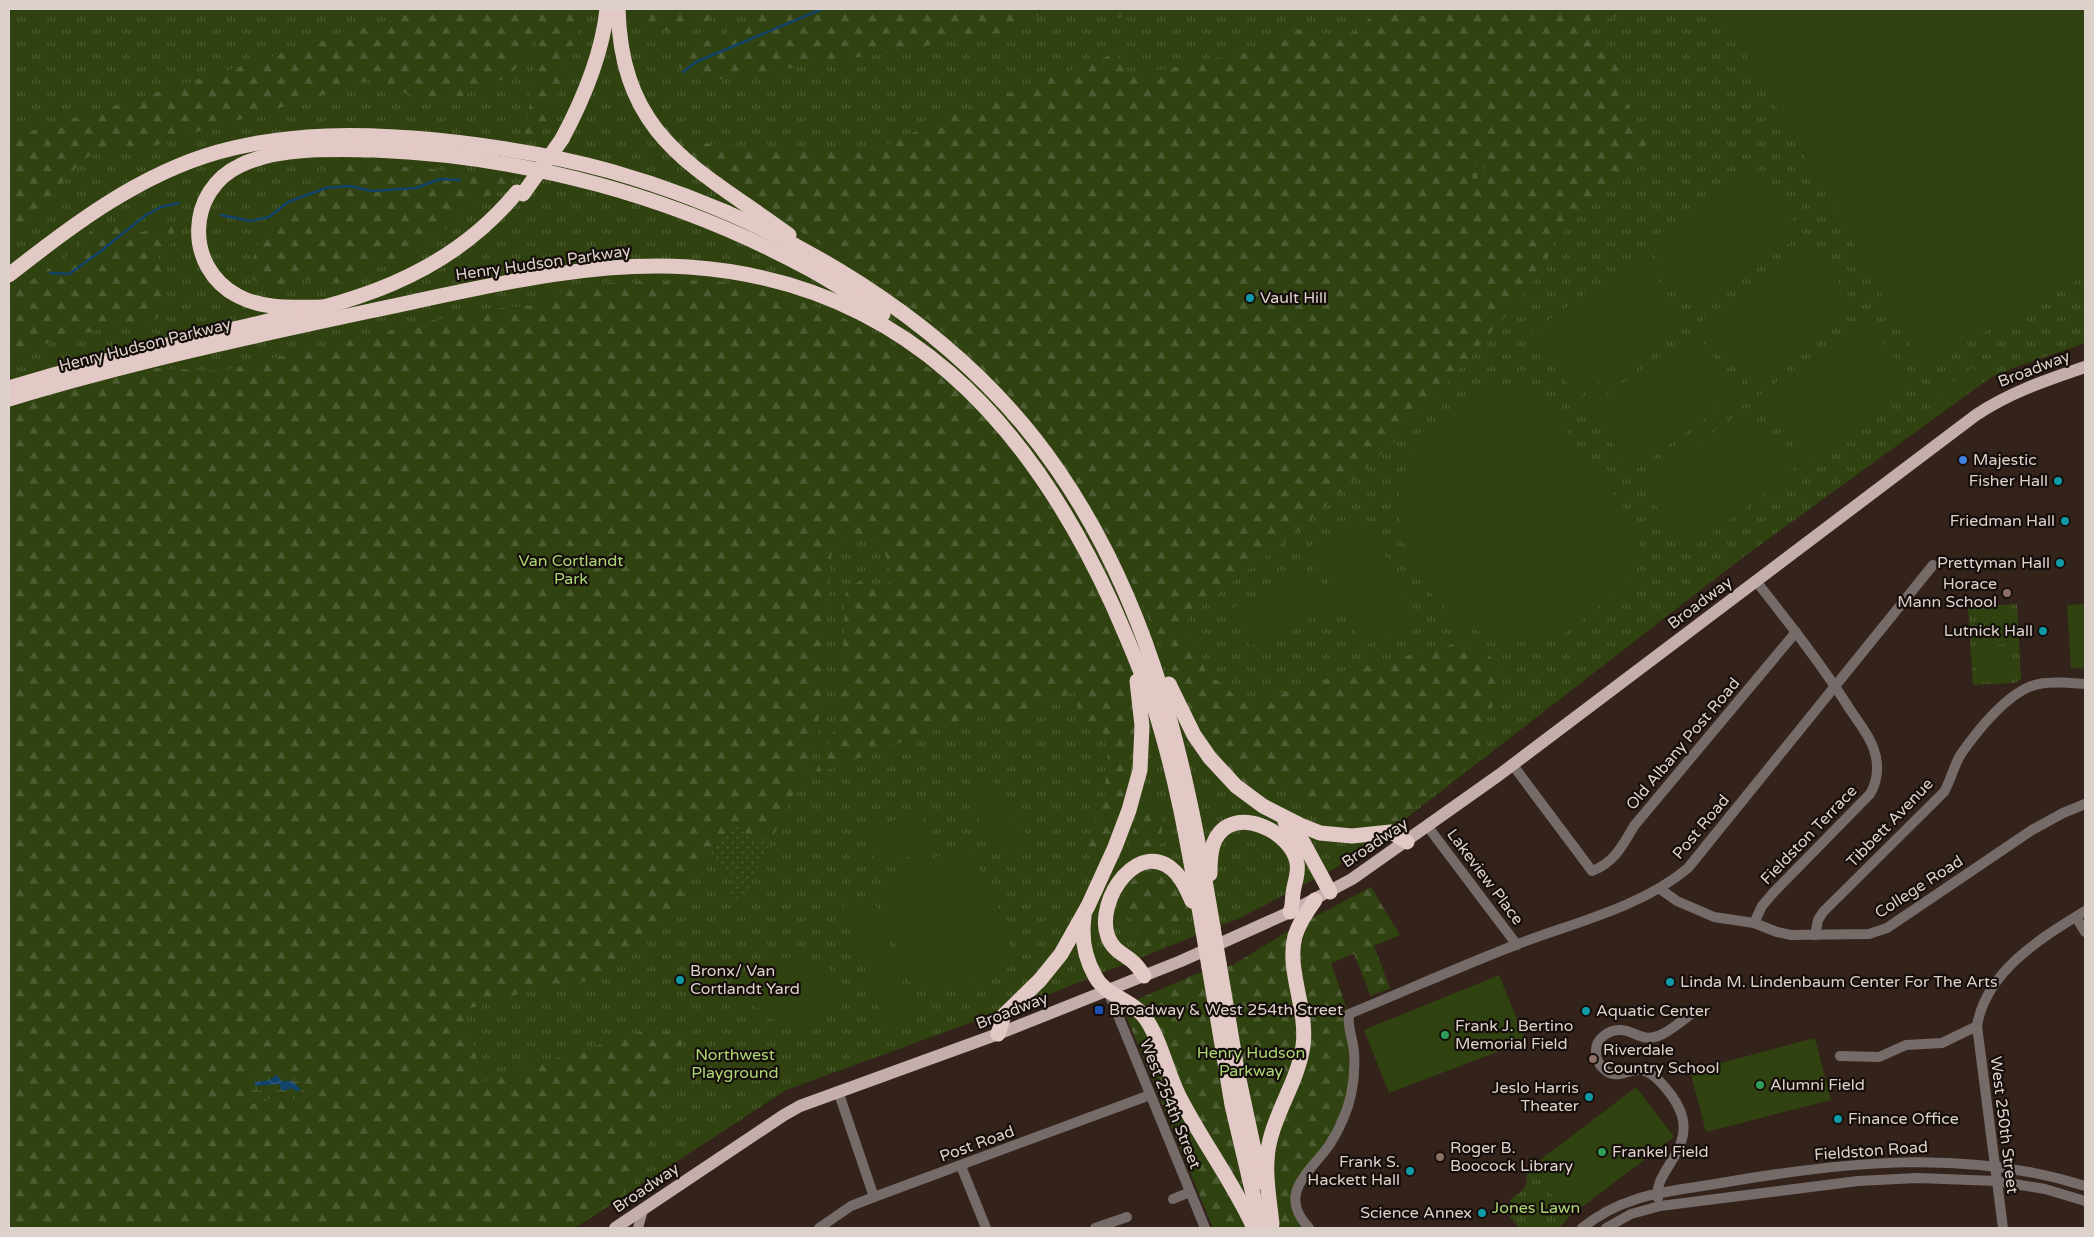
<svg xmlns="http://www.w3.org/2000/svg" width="2094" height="1237" viewBox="0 0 2094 1237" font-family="'Varela Round',sans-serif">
  <defs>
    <pattern id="grass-tufts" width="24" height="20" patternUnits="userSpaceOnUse" patternTransform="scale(1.25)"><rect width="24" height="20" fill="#2f4210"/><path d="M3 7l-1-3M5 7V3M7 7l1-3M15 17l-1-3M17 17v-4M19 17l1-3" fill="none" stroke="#4d5c32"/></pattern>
    <pattern id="forest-firs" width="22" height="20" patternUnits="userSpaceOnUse" patternTransform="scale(1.25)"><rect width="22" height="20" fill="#2f4210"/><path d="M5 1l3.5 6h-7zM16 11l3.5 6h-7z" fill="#4d5c32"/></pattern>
    <pattern id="wetland-marsh" width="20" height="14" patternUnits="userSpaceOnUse" patternTransform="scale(1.25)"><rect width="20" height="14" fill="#2f4210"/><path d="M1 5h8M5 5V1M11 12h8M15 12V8" fill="none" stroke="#4d5c32"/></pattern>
    <pattern id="cemetery-stones" width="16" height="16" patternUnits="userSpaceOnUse" patternTransform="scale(1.25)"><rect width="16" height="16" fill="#2f4210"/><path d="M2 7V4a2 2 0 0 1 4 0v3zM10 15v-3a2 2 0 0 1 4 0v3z" fill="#4d5c32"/></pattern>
    <pattern id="garden-dots" width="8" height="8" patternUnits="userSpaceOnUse" patternTransform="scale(1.25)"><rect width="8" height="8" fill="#2f4210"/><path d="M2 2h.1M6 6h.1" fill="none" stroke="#4d5c32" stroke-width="1.8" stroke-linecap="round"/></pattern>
    <pattern id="water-waves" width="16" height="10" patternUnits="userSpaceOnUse" patternTransform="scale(1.25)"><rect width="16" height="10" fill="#12436a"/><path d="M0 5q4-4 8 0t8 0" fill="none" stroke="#345d7e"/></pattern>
  </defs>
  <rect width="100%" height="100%" fill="#34231b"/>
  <g fill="url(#grass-tufts)">
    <path d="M9,9h2076v334l-72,25 -23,10 -248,180 -338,262 -70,49 -96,50 -186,74 -266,97 -211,138h-566z"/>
    <path d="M2017,604l4,75 -7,4 -41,2 -5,-78z"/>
    <path d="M1531,1167l38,50 -10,11h-40l-9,-11v-17c13,-10 19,-12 16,-30z"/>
  </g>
  <g fill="url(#forest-firs)">
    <path d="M424,9h161l-27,83 -18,43 -17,4 4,-15 11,-87 -28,39 -68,28 -26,-7 -47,-17 -112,35 -72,20 -44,16 -44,-2 -31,28 -34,51 -22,-1 -1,-2v-87z"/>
    <path d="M639,9h82l-14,12 -39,10 -26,-11z"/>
    <path d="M773,9h276l-35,21 -123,22 -183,29 -42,-21z"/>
    <path d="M1097,9h64l-51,10z"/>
    <path d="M1375,9h18l10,9 43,-4 3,-5h181l-5,6 -48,8 35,24 8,22 13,54 18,12 -23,44 -24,11 -27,27 -24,27 -7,19 -17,25 -83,97 -21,20 -20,14 -9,21 -95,88 -112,89 -5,15 16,15 6,27 17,10 17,18 79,-19 22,-11 121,-30 24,10 15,16 -2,26 -17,31 -2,15 1,16 -88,68 -21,3 -46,-4c-3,-7 -7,-15 -11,-21 -16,-20 -42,-16 -63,-12l-19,-15 -38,-48 -27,-68 -47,-99 -24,-45 -59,-86 -24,-30 -77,-73 -55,-40 -184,-123 -38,-38 -2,-11 44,29 115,10 72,-9 58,-27 169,-64 15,23 122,-25 44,-22 40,8 27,-8z"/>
    <path d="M348,164l73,4 80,8 7,6 -13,11 -23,10 -24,24 -31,26 -24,9 -19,-6c-4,6 -8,14 -14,19 -15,13 -45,6 -62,2l-17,10 -17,2 -16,-15 11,-33 33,-26 25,-41z"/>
    <path d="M114,223l28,9 15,-6h18l-2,16 -15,13 8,35 -9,29 -97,19 -51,19v-62c18,-13 38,-24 55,-37 22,-17 18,-30 50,-35z"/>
    <path d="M711,280l68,12 81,33 98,61 72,88 38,59 30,62 32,75 7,62 -12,66 -21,58 -22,-6 22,-49 4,-55 -29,-28 -4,-25c-27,6 -51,19 -73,35l-17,-10 -3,-6 -168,63 20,-44 7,-45 5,-97 17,-10 6,8 12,1 10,-6c2,-20 -6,-28 -19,-43 -18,-2 -25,-2 -40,8l-14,184 -14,41 -31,64 -16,6 -23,-16 -22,27 -13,12 -27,52 -27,17 -30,33 -25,12 -24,9 -10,-5 -92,27 19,72 156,-50 43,-1 1,8 -42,135 -11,14 -56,40h-565v-821l142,-39 69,3 205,-49 56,-12 52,-5 45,-21z"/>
    <path d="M1149,796l13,23v24l-12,8 -18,1 -4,-9 12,-28 1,-14z"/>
    <path d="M1150,867c20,7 29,23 38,41l-33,44 -7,1c-10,-11 -11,-25 -19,-38l-13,-4c5,-17 18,-37 34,-44z"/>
    <path d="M1371,887l29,48 -26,11 16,42 -19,8 -17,-42 -23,9 15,44 -2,13 5,27v39l-6,24 -17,34 -32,42 11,42h-92l-91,-222 74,-32 37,-9 55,-34z"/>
  </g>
  <path fill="url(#wetland-marsh)" d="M247,1070l6,5 23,-2 23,7 6,11 -8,8h-8l-5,-4 -17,4v5l-8,-2 -12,4 4,-19z"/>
  <path fill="url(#cemetery-stones)" d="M1481,163l8,13 -15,9 -8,-12z"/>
  <path fill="url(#garden-dots)" d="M735,825l22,17 16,-6 -32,66 -16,-7 11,-20 -18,-11 -9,-9z"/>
  <g fill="#2f4210">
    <path d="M1721,9h364v267l-162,91z"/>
    <path d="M1756,168l47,65 -108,78 -47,-65z"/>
    <path d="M1810,242l47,65 -107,78 -47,-65z"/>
    <path d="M1639,254l47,66 -108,78 -47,-65z"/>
    <path d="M1865,318l47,65 -107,78 -47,-65z"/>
    <path d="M1694,331l46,62 -107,78 -46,-62z"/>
    <path d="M1973,367l9,12 -48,34 -8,-12z"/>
    <path d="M1499,385l43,12 94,127 5,32 -11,27 -74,57 -48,3 -49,-20 -30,-32 -22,-37 -10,-48 9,-40 23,-33 40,-33z"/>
    <path d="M1748,407l47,65 -107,78 -47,-65z"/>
    <path d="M1366,518l52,100 -56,29 -52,-101z"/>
    <path d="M1315,569l18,39 -83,39 -18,-39z"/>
    <path d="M2085,604v65l-14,-1 -4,-63z"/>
    <path d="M2009,612l1,14 -31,2 -1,-14z"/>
    <path d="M2009,629l1,15 -31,2 -1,-14z"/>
    <path d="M2010,647l1,15 -31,2 -1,-14z"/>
    <path d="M2011,666l1,14 -31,2 -1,-15z"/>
    <path d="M991,778l43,70 -27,17 -43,-70z"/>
    <path d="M920,811l14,36 -56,21 -14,-37z"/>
    <path d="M954,851c8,0 15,3 20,9 12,13 40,78 35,94 -5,16 -55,38 -71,39 -9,1 -19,-1 -25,-7 -11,-11 -14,-31 -19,-45 -4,-11 -11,-25 -11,-36 1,-36 45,-44 71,-54z"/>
    <path d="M872,894l43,123 -27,15 -45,-126z"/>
    <path d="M793,957c31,6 38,5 49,38l-7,16 -13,9 -30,5 -27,-8 -11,-12 -6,-18 5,-14 12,-13z"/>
    <path d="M1499,975l27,66 -137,52 -25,-63z"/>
    <path d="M1815,1038l16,62 -125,32 -16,-61z"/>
    <path d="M1636,1087l38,50 -105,80 -38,-50z"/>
  </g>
  <path fill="url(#water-waves)" d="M277,1075l5,6h10l9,8 -5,3 -3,-4 -11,3 -3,-7 -23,2 -2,-4 15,-2z"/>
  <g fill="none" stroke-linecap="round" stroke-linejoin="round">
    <g stroke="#12436a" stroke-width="2.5">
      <path d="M683,72l13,-10 126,-53"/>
      <path d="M221,215l29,6 19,-4 19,-15 38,-14 24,-2 22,5 44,-3 24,-9 20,1"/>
      <path d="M50,273l19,1 28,-20 49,-39 15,-8 18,-4"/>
    </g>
    <g stroke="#756b69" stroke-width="10">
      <path d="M1512,764l80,107c22,-8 31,-26 42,-45l162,-194"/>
      <path d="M1428,827l89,118"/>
      <path d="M1660,889l17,12 37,16 40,6 23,9 14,3 78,-1 18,-6 145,-98 31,-17 22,-9"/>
      <path d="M2076,917l9,15"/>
      <path d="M1754,923l8,-17 11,-13 97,-99c8,-13 9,-30 4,-44 -4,-14 -15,-27 -23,-39 -29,-46 -62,-88 -95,-130"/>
      <path d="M1815,935l3,-15 5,-8 121,-120c7,-12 10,-27 17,-38 16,-23 49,-65 78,-70 15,-3 31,-1 46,0"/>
      <path d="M1108,991l97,237"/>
      <path d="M1977,1026l26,202"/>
      <path d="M1840,1056l39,1 27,-12 36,-2 35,-17c9,-55 64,-88 108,-115"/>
      <path d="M838,1091l36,106"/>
      <path d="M961,1166l25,62"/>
      <path d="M1658,1198c-5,-26 34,-46 24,-82 -4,-15 -26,-45 -42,-46 -13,-1 -23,11 -36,-1 -5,-4 -8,-10 -8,-17 -1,-13 13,-23 25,-22 14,1 22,12 37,6 12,-4 24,-16 35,-23"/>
      <path d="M1173,1199l17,-7"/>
      <path d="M819,1228l32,-22 23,-9 276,-102"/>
      <path d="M1095,1228l32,-11"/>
      <path d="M1309,1228c-33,-35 1,-55 21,-84 10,-16 17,-31 21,-49 3,-14 4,-29 3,-43 -1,-13 -7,-25 -5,-38 56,-23 112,-48 169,-70 55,-21 124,-37 170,-76l245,-303"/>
      <path d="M1582,1228c43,-35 87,-36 139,-45 121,-21 245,-35 364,3"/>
      <path d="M1606,1228l25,-14 29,-8 198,-25 59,-3 79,3 49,8 40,12"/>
    </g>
    <path stroke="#a2918f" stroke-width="10" d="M638,1228l5,-18"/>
    <path stroke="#c4aeab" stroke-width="12" d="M615,1228l169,-113 16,-9 198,-72 183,-73 109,-49 62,-33 147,-104 477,-360c34,-23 71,-35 109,-48"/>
    <g stroke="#e3c9c5" stroke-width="15">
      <path d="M618,9c4,130 77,157 171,226"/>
      <path d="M562,139c22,-41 40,-84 45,-130"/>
      <path d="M9,275c63,-50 131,-101 209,-123 72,-20 145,-19 218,-12 58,6 117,15 174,31 169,48 346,151 447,298 96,139 129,295 156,458"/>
      <path d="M325,307c-29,0 -61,3 -87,-11 -54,-28 -52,-106 3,-131 37,-18 92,-16 133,-15 153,6 303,47 437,120 25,14 48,29 72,44"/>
      <path d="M9,388c62,-19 124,-35 187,-50 121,-30 236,-43 321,-146"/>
      <path d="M9,399c119,-36 239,-62 361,-88 101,-21 214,-51 319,-44 213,15 340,154 424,339 15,34 30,69 42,104 23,72 35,147 48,221"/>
      <path d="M1169,684l25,51 16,23 26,28 27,20 37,19 20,8 32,3 39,-4 16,10"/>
      <path d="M1285,822l18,20 27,50"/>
      <path d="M1210,874c0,-11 0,-24 5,-34 18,-37 77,-9 82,23 2,11 -3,20 -4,31 -1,6 0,12 -3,18"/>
      <path d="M1084,917c-3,21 1,41 11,59 10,20 37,23 51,43 15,22 21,53 33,77 23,45 54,86 75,132"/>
      <path d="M1219,963l18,107 24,112"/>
      <path d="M1209,967l23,138 28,119"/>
      <path d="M1144,976c-3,-5 -7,-11 -12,-15 -10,-8 -19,-11 -24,-24 -14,-37 33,-104 69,-63 7,8 11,18 15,27"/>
      <path d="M998,1034l6,-19 36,-35 21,-26 27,-48 27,-59 14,-37 11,-40 2,-44 -5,-45"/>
      <path d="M1272,1224c-3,-28 -9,-57 -2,-84 8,-33 28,-60 33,-94 5,-37 -17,-76 -8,-110 4,-13 12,-25 20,-36"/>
    </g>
    <g stroke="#e3c9c5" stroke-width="15">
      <path d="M523,194l39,-55"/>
      <path d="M1213,927l6,36"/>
      <path d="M1203,931l6,36"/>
    </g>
  </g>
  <g fill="#0f9aa8" stroke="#160e0b" stroke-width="2">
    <circle cx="1250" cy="298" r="5"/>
    <circle cx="2058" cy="481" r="5"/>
    <circle cx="2065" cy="521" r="5"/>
    <circle cx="2060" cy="563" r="5"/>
    <circle cx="2043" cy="631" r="5"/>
    <circle cx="680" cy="980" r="5"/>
    <circle cx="1670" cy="982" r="5"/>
    <circle cx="1586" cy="1011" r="5"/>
    <circle cx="1589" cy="1097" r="5"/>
    <circle cx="1838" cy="1119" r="5"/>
    <circle cx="1410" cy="1171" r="5"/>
    <circle cx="1482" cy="1213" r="5"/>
  </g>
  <circle fill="#3f7fe0" stroke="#160e0b" stroke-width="2" cx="1963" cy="460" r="5"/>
  <g fill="#8d6e63" stroke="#160e0b" stroke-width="2">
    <circle cx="2007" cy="593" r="5"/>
    <circle cx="1593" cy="1059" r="5"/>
    <circle cx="1440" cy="1157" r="5"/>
  </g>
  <rect fill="#1a4fb4" stroke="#160e0b" stroke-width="2" x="1094" y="1005" width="10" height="10" rx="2.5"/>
  <g fill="#2e9e5b" stroke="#160e0b" stroke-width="2">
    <circle cx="1445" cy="1035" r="5"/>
    <circle cx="1760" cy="1085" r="5"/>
    <circle cx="1602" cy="1152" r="5"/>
  </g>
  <g text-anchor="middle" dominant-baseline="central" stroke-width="4.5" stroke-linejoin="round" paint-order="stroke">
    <g font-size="16" fill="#ddd1cc" stroke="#160e0b">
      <text transform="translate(543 263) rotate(-8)">Henry Hudson Parkway</text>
      <text transform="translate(145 345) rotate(-14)">Henry Hudson Parkway</text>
      <text transform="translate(2034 369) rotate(-21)">Broadway</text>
      <text transform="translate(1700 603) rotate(-37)">Broadway</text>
      <text transform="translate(1683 744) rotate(-50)">Old Albany Post Road</text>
      <text transform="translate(1890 823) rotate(-46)">Tibbett Avenue</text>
      <text transform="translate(1701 827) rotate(-50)">Post Road</text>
      <text transform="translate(1809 835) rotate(-46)">Fieldston Terrace</text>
      <text transform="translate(1375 843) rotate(-34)">Broadway</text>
      <text transform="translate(1485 877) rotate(53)">Lakeview Place</text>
      <text transform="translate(1919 887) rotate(-33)">College Road</text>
      <text transform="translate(1012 1011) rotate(-21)">Broadway</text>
      <text transform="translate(1170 1104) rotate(68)">West 254th Street</text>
      <text transform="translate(2004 1125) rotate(83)">West 250th Street</text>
      <text transform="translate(977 1144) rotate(-20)">Post Road</text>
      <text transform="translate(1871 1151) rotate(-4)">Fieldston Road</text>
      <text transform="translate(646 1188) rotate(-34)">Broadway</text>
    </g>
    <g font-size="16" fill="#ddd1cc" stroke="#160e0b" text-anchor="start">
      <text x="1260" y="298">Vault Hill</text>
      <text x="1973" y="460">Majestic</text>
      <text x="2048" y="481" text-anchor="end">Fisher Hall</text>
      <text x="2055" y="521" text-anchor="end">Friedman Hall</text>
      <text x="2050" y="563" text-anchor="end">Prettyman Hall</text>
      <text x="1997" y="584" text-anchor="end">Horace<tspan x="1997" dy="18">Mann School</tspan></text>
      <text x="2033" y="631" text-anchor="end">Lutnick Hall</text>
      <text x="690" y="971">Bronx/ Van<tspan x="690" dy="18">Cortlandt Yard</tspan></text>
      <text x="1680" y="982">Linda M. Lindenbaum Center For The Arts</text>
      <text x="1109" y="1010">Broadway &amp; West 254th Street</text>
      <text x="1596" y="1011">Aquatic Center</text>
      <text x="1455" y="1026">Frank J. Bertino<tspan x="1455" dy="18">Memorial Field</tspan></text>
      <text x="1603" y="1050">Riverdale<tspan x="1603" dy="18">Country School</tspan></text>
      <text x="1770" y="1085">Alumni Field</text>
      <text x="1579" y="1088" text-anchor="end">Jeslo Harris<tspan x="1579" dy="18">Theater</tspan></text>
      <text x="1848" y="1119">Finance Office</text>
      <text x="1450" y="1148">Roger B.<tspan x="1450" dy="18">Boocock Library</tspan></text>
      <text x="1612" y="1152">Frankel Field</text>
      <text x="1400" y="1162" text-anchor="end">Frank S.<tspan x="1400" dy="18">Hackett Hall</tspan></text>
      <text x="1472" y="1213" text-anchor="end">Science Annex</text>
    </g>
    <g font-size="16" fill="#acd674" stroke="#160e0b">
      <text x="571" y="561">Van Cortlandt<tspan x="571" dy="18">Park</tspan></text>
      <text x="1251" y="1053">Henry Hudson<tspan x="1251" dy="18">Parkway</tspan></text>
      <text x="735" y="1055">Northwest<tspan x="735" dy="18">Playground</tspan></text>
      <text x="1536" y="1208">Jones Lawn</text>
    </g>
  </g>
  <rect width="2094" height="1237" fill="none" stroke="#ddd1cc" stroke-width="20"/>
</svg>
